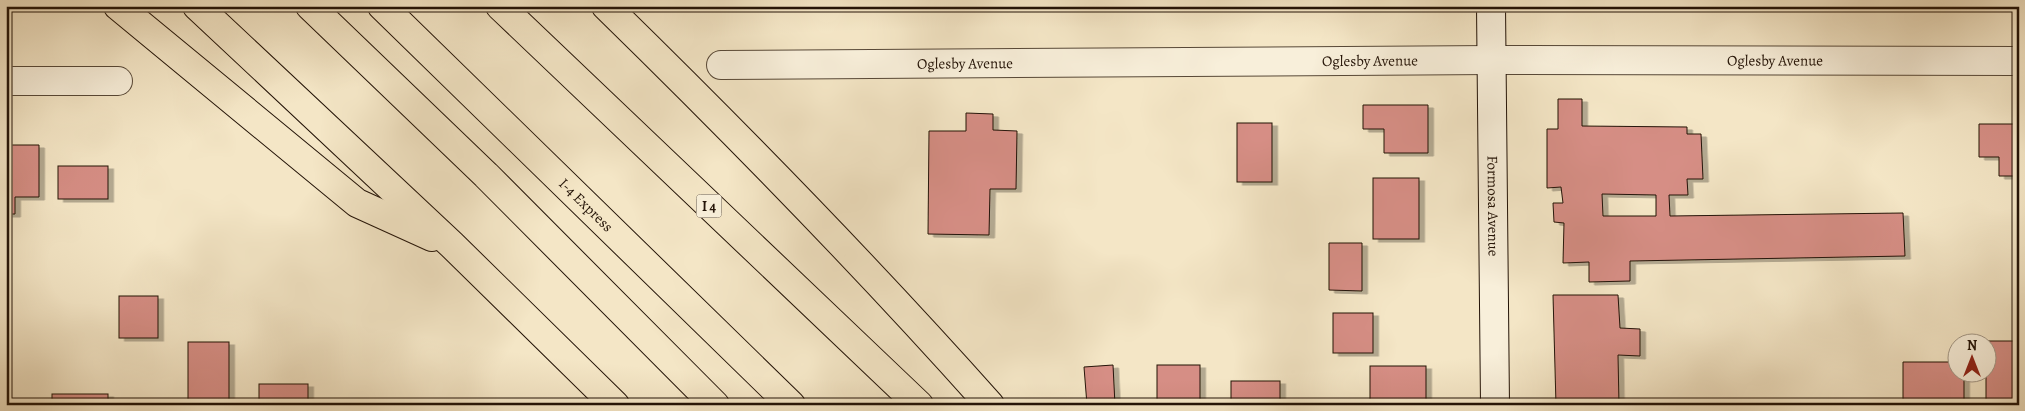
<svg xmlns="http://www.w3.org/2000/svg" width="2025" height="411" viewBox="0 0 2025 411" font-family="Alegreya,serif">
  <defs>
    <filter id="shadow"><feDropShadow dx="5.5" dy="3" stdDeviation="0" flood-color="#0004"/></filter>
  </defs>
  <rect width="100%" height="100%" fill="#f4e6c6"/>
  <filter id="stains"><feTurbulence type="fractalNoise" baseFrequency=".004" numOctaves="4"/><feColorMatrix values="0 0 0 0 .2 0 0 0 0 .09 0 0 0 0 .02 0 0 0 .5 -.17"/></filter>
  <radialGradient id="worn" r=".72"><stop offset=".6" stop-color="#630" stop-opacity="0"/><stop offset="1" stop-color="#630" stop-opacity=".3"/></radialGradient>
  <g fill="#d68e85" stroke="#231307" fill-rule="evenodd" filter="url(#shadow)">
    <path d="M1558,99h24v27l105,1v7h14l2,45h-16l1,16h-19l1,21 233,-3 2,43 -275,5v20l-41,1v-20l-26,1 1,-40 -10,-1 -1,-19h10l-2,-16 -14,1v-59h11zM1602,194l54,1v21h-53z"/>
    <path d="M1363,105h65v48h-44v-24h-21z"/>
    <path d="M966,113l27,1v16l24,1 -1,58h-26l-1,46 -61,-1 1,-103h37z"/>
    <rect x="1237" y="123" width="35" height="59"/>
    <path d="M1979,124h40v52h-20v-19h-20z"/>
    <path d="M6,145h33v52h-24v17h-9z"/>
    <rect x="58" y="166" width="50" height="33"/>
    <rect x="1373" y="178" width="46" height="61"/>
    <path d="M1329,243h33v48l-33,-1z"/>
    <path d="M1553,295h65l2,33 20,1v27l-22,-1 1,50h-63z"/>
    <rect x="119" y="296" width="39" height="42"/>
    <rect x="1333" y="313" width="40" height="40"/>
    <rect x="1986" y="341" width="28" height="64"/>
    <rect x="188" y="342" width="41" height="63"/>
    <path d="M1903,362h55v12h6v31h-61z"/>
    <path d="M1113,365l2,40h-28l-3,-38z"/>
    <rect x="1157" y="365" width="43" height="40"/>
    <rect x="1370" y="366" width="56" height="39"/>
    <rect x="1231" y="381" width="49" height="24"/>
    <rect x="259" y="384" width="49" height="21"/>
    <rect x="52" y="394" width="56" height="11"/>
  </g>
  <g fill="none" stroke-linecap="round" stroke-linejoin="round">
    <defs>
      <g id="street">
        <path id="s1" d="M721,65l771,-5 527,1"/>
        <path d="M6,81h112"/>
      </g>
      <g id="secondary">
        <path id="s2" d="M1491,6l4,399"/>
      </g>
      <g id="highway">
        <path d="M118,6l239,197 75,34"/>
        <path d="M197,6l255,239 163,160"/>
        <path d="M310,6l176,169 229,230"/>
        <path id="s3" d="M382,6l409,399"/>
        <path d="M500,6l419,399"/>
        <path d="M606,6c132,129 261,261 384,399"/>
      </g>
    </defs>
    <use href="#street" stroke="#574837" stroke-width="30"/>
    <use href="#secondary" stroke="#231307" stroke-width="30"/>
    <use href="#highway" stroke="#231307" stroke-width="30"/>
    <use href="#street" stroke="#f8efda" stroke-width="28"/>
    <use href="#secondary" stroke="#f8efda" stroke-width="28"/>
    <use href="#highway" stroke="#f4e6c6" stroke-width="28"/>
  </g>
  <g text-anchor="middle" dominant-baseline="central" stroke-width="5" stroke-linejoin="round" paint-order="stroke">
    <rect fill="#f8efda" stroke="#635546" stroke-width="1" x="696.5" y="194.5" width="25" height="23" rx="4"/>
    <g font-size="14" font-weight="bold" fill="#231307">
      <text x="709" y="206">I 4</text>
    </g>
    <g font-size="15" fill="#231307" stroke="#f8efda">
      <text stroke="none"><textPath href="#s1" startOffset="649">Oglesby Avenue</textPath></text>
      <text stroke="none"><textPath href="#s1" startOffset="1054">Oglesby Avenue</textPath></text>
      <text stroke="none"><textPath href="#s1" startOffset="244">Oglesby Avenue</textPath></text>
      <text stroke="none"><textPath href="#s2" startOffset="200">Formosa Avenue</textPath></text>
      <text stroke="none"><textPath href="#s3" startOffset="285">I-4 Express</textPath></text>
    </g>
  </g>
  <rect width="2025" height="411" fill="none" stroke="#f4e6c6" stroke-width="25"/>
  <rect x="8" y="8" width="2010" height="396" fill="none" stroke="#231307" stroke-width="2.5"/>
  <rect x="12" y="12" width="2000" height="386" fill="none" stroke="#231307"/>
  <g transform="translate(1972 358)"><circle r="24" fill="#f8efda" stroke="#a39786"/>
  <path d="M0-4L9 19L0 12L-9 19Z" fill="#8f2418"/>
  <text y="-8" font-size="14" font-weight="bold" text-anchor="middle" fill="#231307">N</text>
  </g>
  <rect width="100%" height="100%" filter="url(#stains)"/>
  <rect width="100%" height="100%" fill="url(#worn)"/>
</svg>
